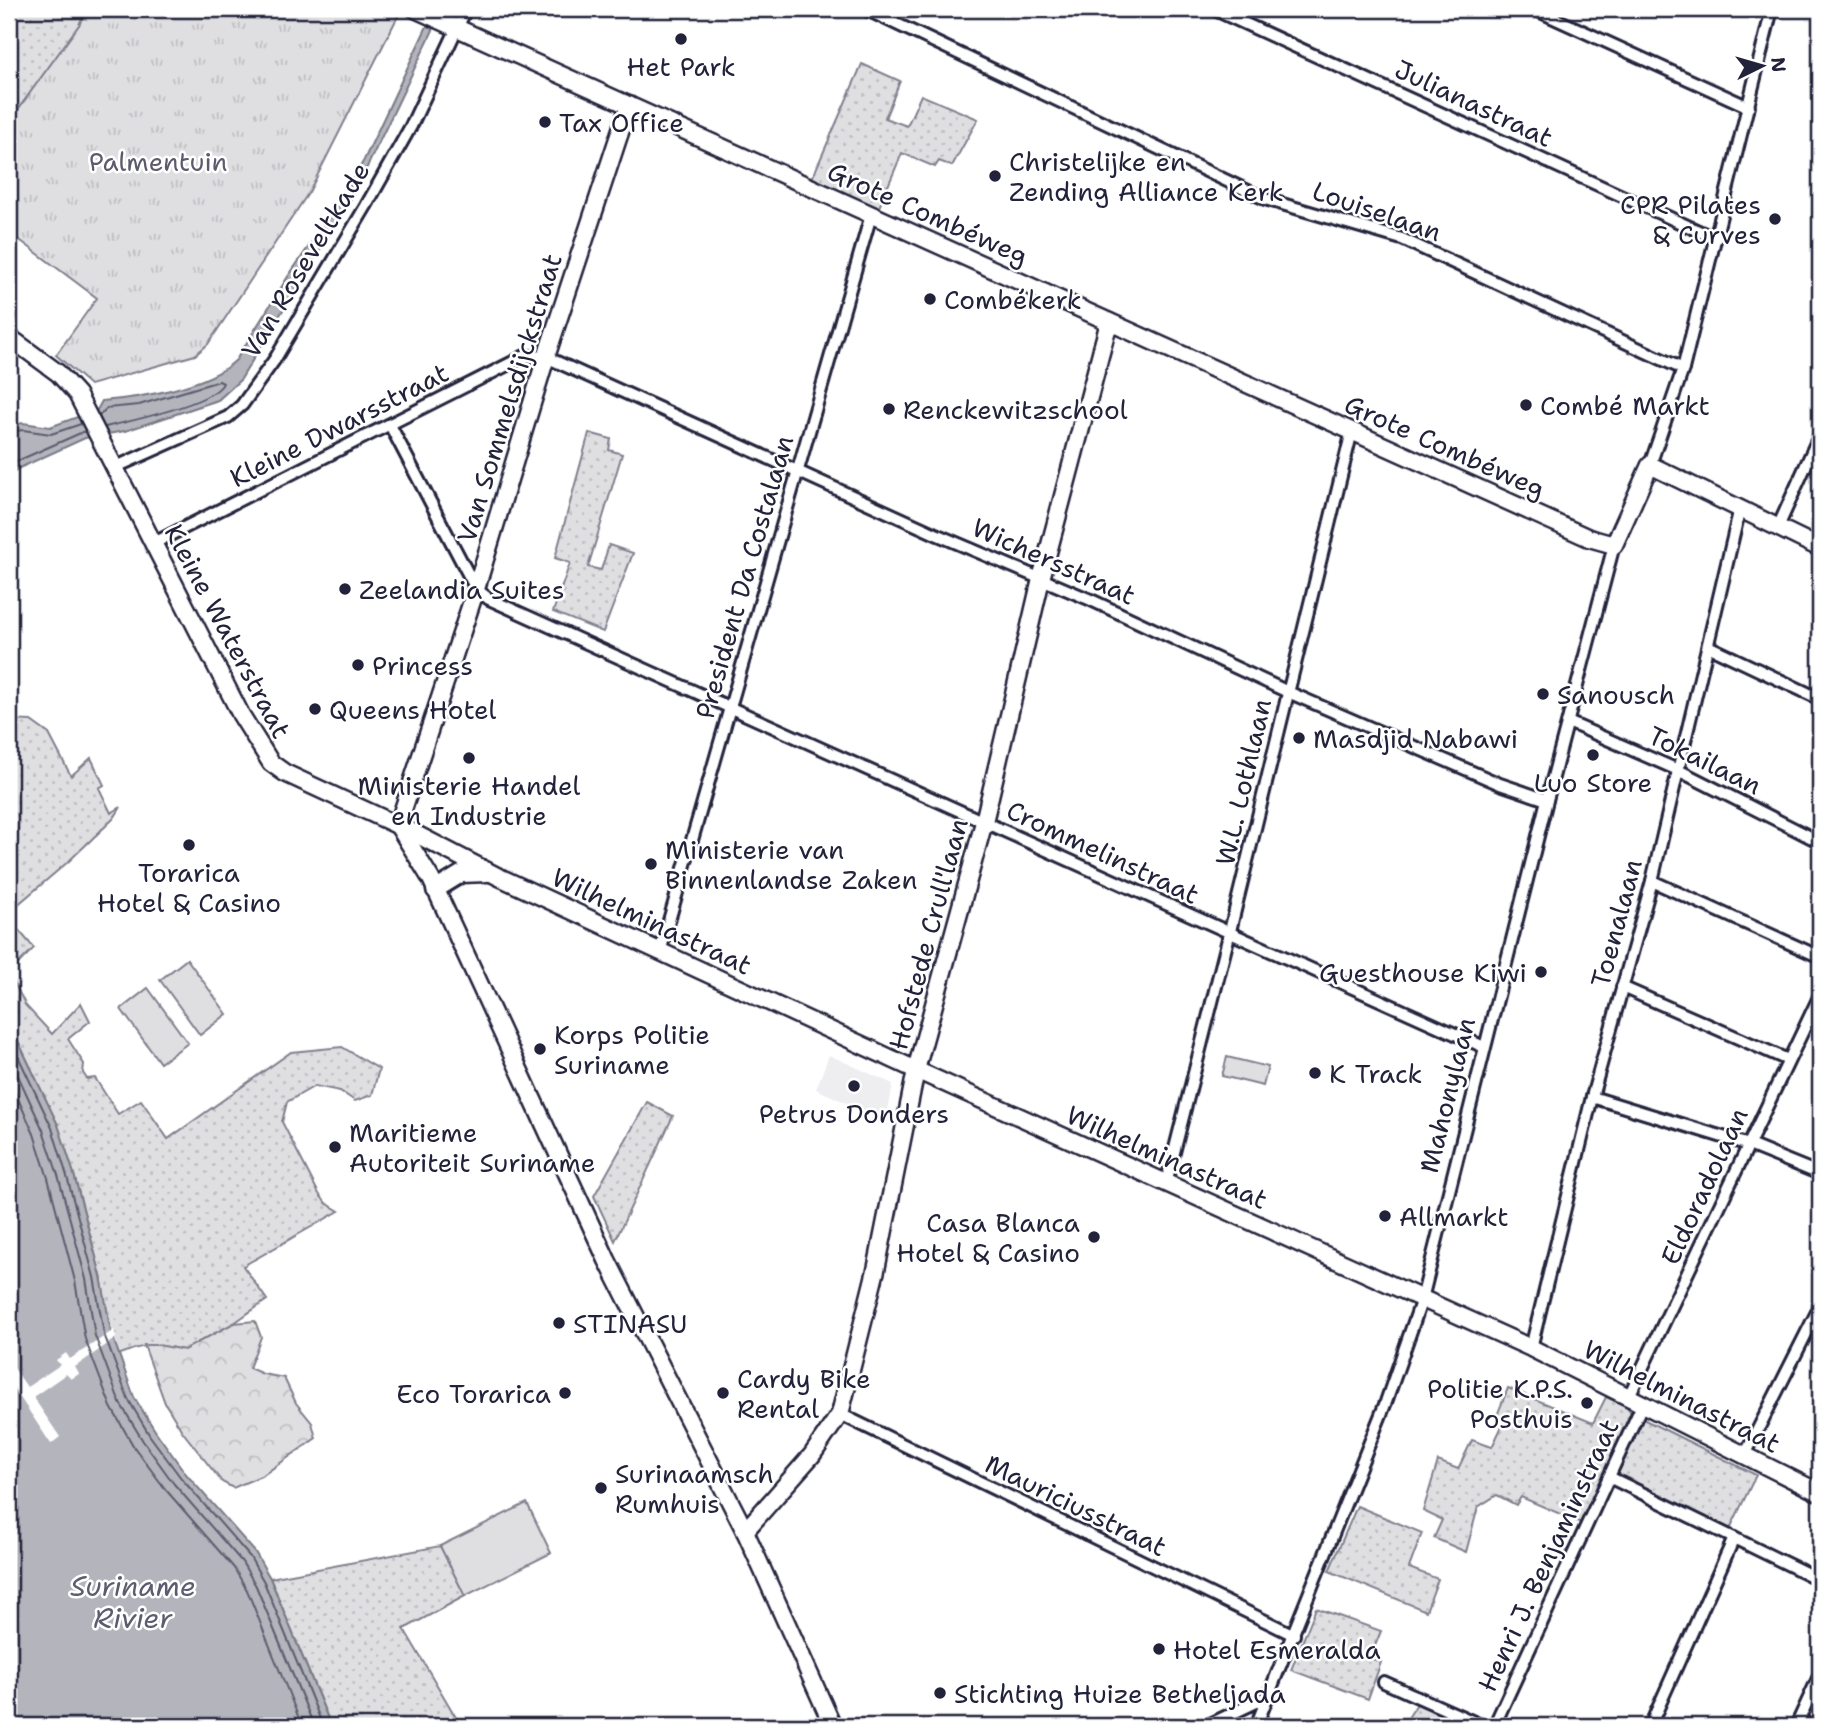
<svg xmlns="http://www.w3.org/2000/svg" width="1829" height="1735" viewBox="0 0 1829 1735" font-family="'Shantell Sans',sans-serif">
  <defs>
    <pattern id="grass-dots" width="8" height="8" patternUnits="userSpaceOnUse" patternTransform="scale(1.75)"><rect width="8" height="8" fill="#dfdfe2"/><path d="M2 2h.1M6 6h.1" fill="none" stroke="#bfbfc3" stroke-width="1.8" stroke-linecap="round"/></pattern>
    <pattern id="forest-crowns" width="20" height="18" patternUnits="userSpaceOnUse" patternTransform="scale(1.75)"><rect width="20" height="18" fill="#dfdfe2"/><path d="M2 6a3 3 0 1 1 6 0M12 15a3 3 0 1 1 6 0" fill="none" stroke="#bfbfc3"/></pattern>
    <pattern id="park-tufts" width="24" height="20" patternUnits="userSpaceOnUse" patternTransform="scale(1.75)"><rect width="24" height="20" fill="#dfdfe2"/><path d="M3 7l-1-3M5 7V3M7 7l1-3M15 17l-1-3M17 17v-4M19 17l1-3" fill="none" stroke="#bfbfc3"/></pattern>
  </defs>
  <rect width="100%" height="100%" fill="#fff"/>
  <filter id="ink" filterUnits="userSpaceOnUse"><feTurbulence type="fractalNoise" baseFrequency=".0143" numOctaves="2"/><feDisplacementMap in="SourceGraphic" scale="14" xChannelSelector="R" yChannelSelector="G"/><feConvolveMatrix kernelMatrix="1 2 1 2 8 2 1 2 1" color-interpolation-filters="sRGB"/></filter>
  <g filter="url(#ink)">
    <path fill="#eeeef1" d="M829,1055l64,29 -7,37 -70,-32z"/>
    <g fill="url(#grass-dots)" stroke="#80808e" stroke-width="2">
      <path d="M9,9h78l-8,16 -70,97z"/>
      <path d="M862,64l38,17 -15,37 22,8 14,-31 57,24 -26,47 -13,-5 -4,6 -33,-14 -25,59 -67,-29z"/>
      <path d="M589,433l22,6 -2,11 13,4 -34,113 13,3 8,-25 24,8 -30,79 -50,-20 17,-49 -15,-5z"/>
      <path d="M9,720l22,1 18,13 22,42 20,-18 13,27 -5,3 12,25 10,-6 -7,11 -45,43 -60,51z"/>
      <path d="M9,919l25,29 -25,25 17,33 26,28 29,-31 9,18 -22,18 16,25 -1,9 4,6 8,-1 23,36 23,-14 27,39 123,-87 51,-5 37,22 -7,26 -17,6 -15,-10 -25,-5 -28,16 -5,20 37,72 7,9 13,8 -96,55 24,34 -33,23 -50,27c-32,-7 -36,-7 -66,5l-8,-23 -9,-56 -28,-105 -15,-46 -49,-103z"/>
      <path d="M647,1102l26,14 -58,125 -21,-45z"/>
      <path d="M1508,1388l85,35 13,-26 20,9 4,5 1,7 -50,105 -60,-26 -5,8 -19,-10 -19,12 -12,45 -32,-14 8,-18 -19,-9 15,-50 20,8 14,-29 20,7 12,-25 -8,-4z"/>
      <path d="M1643,1419l113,56 -26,54 -114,-56z"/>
      <path d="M1357,1506l65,27 -13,35 29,11 -12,32 -97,-40z"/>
      <path d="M440,1546l25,50 -61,33 57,97h-130l-61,-148z"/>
      <path d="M1316,1608l65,23 -11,27 11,4 -13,37 -77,-29z"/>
      <path d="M1418,1702l53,24h-68z"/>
    </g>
    <path fill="url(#forest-crowns)" stroke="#80808e" stroke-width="2" d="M255,1321l6,16 -12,31 14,6 21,4 12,25 16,20 4,15 -53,37 -30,13 -11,-6 -40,-51 -17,-28 -21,-58h14l26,5 50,-27z"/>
    <path fill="url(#park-tufts)" stroke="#80808e" stroke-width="2" d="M87,9h300l12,5 -90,178 -101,152 -13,11 -105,30 -34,-30 41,-57 -88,-66v-110l70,-97z"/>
    <g fill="#dfdfe2" stroke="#80808e" stroke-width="2">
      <path d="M187,959l40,55 -27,21 -40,-55z"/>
      <path d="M148,988l40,55 -28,20 -39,-54z"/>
      <path d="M1227,1057l41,10 -5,19 -41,-10z"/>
      <path d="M527,1503l24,50 -86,43 -25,-50z"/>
    </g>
    <g fill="#b4b4bc" stroke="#7a7a88" stroke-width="2">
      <path d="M427,26l7,2 -78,162 -115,189 -23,21 -93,31 -40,7 -68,31 -8,8v-51l14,-3 27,4 47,-17 5,-9c37,-3 106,-14 134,-41l51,-82 56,-81 21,-37z"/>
      <path d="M9,1022l49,103 15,46 28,105 10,56 23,65 22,35 30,42 69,78 15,26 61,148h-322z"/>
    </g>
    <path fill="#fff" d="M114,1330l2,8 -41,29 4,7 -8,5 -5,-5 -33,23 27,40 -9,7 -42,-63v-20l18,26 33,-22 -4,-5 10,-7 4,6z"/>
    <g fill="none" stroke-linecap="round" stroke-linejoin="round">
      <g stroke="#5c5c6f" stroke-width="2">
        <path d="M99,416l8,-8 32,-3 80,-24 4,2c-8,20 -96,39 -118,44"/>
        <path d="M9,432l14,-2 28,4 30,-10"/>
        <path d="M9,467l6,-5 70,-31"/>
        <path d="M9,1037l43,91 14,45 28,104 10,57 24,65 22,37 31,42 69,79 14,25 59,144"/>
        <path d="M9,1056l34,74 15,45 28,104 9,57 25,67 23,38 31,43 68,78 14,24 58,140"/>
        <path d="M9,1079l25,55 14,44 27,103 10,58 26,68 23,40 32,43 68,78 13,22 55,136"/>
      </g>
      <defs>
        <g id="street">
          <path d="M865,9l400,190 137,40 281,130"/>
          <path d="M1213,9l503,230"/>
          <path d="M1534,9l215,98"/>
          <path d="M390,425l86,164 13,10c333,147 662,301 995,448"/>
          <path d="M1650,465l33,-96 89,-360"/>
          <path d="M116,467l112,-50 14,-12 33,-46 91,-153 45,-80 55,-117"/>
          <path d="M1778,527l42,-93"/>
          <path d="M154,543l371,-187 21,1 392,178 153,65 197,92 212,92 47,16"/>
          <path d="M1708,646l112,53"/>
          <path d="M1568,722l110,48 142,72"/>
          <path d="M1652,881l168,76"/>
          <path d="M660,952l211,-737"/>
          <path d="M1622,987l166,73"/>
          <path d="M1592,1097l157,48 71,29"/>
          <path d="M1166,1184l63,-249 123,-504"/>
          <path d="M1531,1348l61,-251 60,-216 88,-373"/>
          <path d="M1629,1396l191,-401"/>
          <path d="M840,1414l454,221"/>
          <path d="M1745,1455l75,-149"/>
          <path d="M1609,1477l211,103"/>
          <path d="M1384,1682l99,44"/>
          <path d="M1799,1720l14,6"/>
          <path d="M1206,1726l61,-29"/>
          <path d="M1256,1726l130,-324 36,-103 125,-499 67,-255"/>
          <path d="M1494,1726l149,-323"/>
          <path d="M1650,1726l84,-188"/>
          <path d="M1796,1726l24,-52"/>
        </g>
        <g id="secondary">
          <path d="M415,9l1174,529 25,7 36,-80 170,83"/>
          <path d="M9,337l49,36 19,21 164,321 30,48 14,10 127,59 85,44 419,194 615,278 289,145"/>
          <path d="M398,825l78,-236 70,-232 83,-252"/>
          <path d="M399,827l32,52 176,381 138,271 88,195"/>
          <path d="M435,890l26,-16 26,-1"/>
          <path d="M745,1531l67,-76 28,-41 36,-144 40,-200 68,-248 57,-243 68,-257"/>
        </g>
      </defs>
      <use href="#street" stroke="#22223b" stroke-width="16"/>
      <use href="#secondary" stroke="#22223b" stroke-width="21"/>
      <use href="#street" stroke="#fff" stroke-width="10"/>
      <use href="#secondary" stroke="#fff" stroke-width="16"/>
    </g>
  </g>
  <g fill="#22223b" stroke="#fff" stroke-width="2.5">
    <circle cx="681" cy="39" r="7"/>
    <circle cx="545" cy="122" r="7"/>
    <circle cx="995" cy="176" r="7"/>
    <circle cx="1775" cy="219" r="7"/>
    <circle cx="930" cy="299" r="7"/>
    <circle cx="1526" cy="405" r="7"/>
    <circle cx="889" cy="409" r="7"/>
    <circle cx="345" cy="589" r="7"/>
    <circle cx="358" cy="665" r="7"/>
    <circle cx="1543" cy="694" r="7"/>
    <circle cx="315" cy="709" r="7"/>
    <circle cx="1299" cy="738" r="7"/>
    <circle cx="1593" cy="755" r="7"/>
    <circle cx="469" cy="758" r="7"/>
    <circle cx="189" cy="845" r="7"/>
    <circle cx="651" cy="864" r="7"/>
    <circle cx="1541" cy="972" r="7"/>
    <circle cx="540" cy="1049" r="7"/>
    <circle cx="1315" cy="1073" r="7"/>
    <circle cx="854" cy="1086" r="7"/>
    <circle cx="335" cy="1147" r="7"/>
    <circle cx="1385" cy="1216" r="7"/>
    <circle cx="1094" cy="1237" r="7"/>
    <circle cx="559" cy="1323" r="7"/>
    <circle cx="565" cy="1393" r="7"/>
    <circle cx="723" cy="1393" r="7"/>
    <circle cx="1587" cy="1403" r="7"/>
    <circle cx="601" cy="1488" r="7"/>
    <circle cx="1159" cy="1649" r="7"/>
    <circle cx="940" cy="1693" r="7"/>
  </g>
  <g text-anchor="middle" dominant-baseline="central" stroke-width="5" stroke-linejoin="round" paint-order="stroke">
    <g font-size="26" fill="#22223b" stroke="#fff" text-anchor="start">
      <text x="681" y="66" text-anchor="middle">Het Park</text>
      <text x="559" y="122">Tax Office</text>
      <text x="1009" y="161">Christelijke en<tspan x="1009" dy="30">Zending Alliance Kerk</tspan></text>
      <text x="1761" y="204" text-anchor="end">CPR Pilates<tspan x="1761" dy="30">&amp; Curves</tspan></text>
      <text x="944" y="299">Combékerk</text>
      <text x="1540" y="405">Combé Markt</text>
      <text x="903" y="409">Renckewitzschool</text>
      <text x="359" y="589">Zeelandia Suites</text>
      <text x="372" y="665">Princess</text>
      <text x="1557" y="694">Sanousch</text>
      <text x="329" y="709">Queens Hotel</text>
      <text x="1313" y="738">Masdjid Nabawi</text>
      <text x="1593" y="782" text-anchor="middle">Luo Store</text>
      <text x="469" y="785" text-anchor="middle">Ministerie Handel<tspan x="469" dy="30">en Industrie</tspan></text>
      <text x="665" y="849">Ministerie van<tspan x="665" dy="30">Binnenlandse Zaken</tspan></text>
      <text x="189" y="872" text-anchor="middle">Torarica<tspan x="189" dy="30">Hotel &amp; Casino</tspan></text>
      <text x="1527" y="972" text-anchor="end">Guesthouse Kiwi</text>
      <text x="554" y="1034">Korps Politie<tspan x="554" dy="30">Suriname</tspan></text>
      <text x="1329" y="1073">K Track</text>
      <text x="854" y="1113" text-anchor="middle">Petrus Donders</text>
      <text x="349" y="1132">Maritieme<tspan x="349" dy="30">Autoriteit Suriname</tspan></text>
      <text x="1399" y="1216">Allmarkt</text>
      <text x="1080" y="1222" text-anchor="end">Casa Blanca<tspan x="1080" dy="30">Hotel &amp; Casino</tspan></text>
      <text x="573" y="1323">STINASU</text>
      <text x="737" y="1378">Cardy Bike<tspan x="737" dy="30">Rental</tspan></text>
      <text x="1573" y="1388" text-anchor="end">Politie K.P.S.<tspan x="1573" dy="30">Posthuis</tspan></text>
      <text x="551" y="1393" text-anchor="end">Eco Torarica</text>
      <text x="615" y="1473">Surinaamsch<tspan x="615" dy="30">Rumhuis</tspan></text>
      <text x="1173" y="1649">Hotel Esmeralda</text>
      <text x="954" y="1693">Stichting Huize Betheljada</text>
    </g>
    <g font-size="26" fill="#22223b" stroke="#fff">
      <text transform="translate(1474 103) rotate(25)">Julianastraat</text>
      <text transform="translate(1377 211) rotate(19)">Louiselaan</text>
      <text transform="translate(928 213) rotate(24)">Grote Combéweg</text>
      <text transform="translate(305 260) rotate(-59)">Van Roseveltkade</text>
      <text transform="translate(509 398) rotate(-73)">Van Sommelsdijckstraat</text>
      <text transform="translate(339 425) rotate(-27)">Kleine Dwarsstraat</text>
      <text transform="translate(1445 446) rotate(24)">Grote Combéweg</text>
      <text transform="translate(1054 561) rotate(24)">Wichersstraat</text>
      <text transform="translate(744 577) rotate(-74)">President Da Costalaan</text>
      <text transform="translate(228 631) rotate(62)">Kleine Waterstraat</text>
      <text transform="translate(1705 760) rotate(26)">Tokailaan</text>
      <text transform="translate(1243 782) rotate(-77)">W.L. Lothlaan</text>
      <text transform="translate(1103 852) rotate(25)">Crommelinstraat</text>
      <text transform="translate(652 921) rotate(25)">Wilhelminastraat</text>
      <text transform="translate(1616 923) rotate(-75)">Toenalaan</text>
      <text transform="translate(928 934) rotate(-75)">Hofstede Crull'laan</text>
      <text transform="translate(1447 1095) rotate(-76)">Mahonylaan</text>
      <text transform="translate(1167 1157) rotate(24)">Wilhelminastraat</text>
      <text transform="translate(1704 1186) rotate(-65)">Eldoradolaan</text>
      <text transform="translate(1682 1396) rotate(27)">Wilhelminastraat</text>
      <text transform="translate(1076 1505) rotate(26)">Mauriciusstraat</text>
      <text transform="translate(1548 1555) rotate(-65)">Henri J. Benjaminstraat</text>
    </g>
    <g font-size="26" fill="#5b5b6d" stroke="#fff">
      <text x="158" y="161">Palmentuin</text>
    </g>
    <g font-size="28" font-style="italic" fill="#5c5c6f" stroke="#fff">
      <text x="133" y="1586">Suriname<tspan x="133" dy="32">Rivier</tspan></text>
    </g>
  </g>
  <rect width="1829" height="1735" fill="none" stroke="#fff" stroke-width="35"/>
  <rect x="18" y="18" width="1794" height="1700" fill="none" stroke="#22223b" stroke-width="2.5" filter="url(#ink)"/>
  <g transform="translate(1762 66) rotate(85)" stroke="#ffffff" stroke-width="5" paint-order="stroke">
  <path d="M0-5L12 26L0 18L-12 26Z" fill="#22223b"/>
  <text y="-10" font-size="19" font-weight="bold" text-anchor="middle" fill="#22223b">N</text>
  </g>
</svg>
